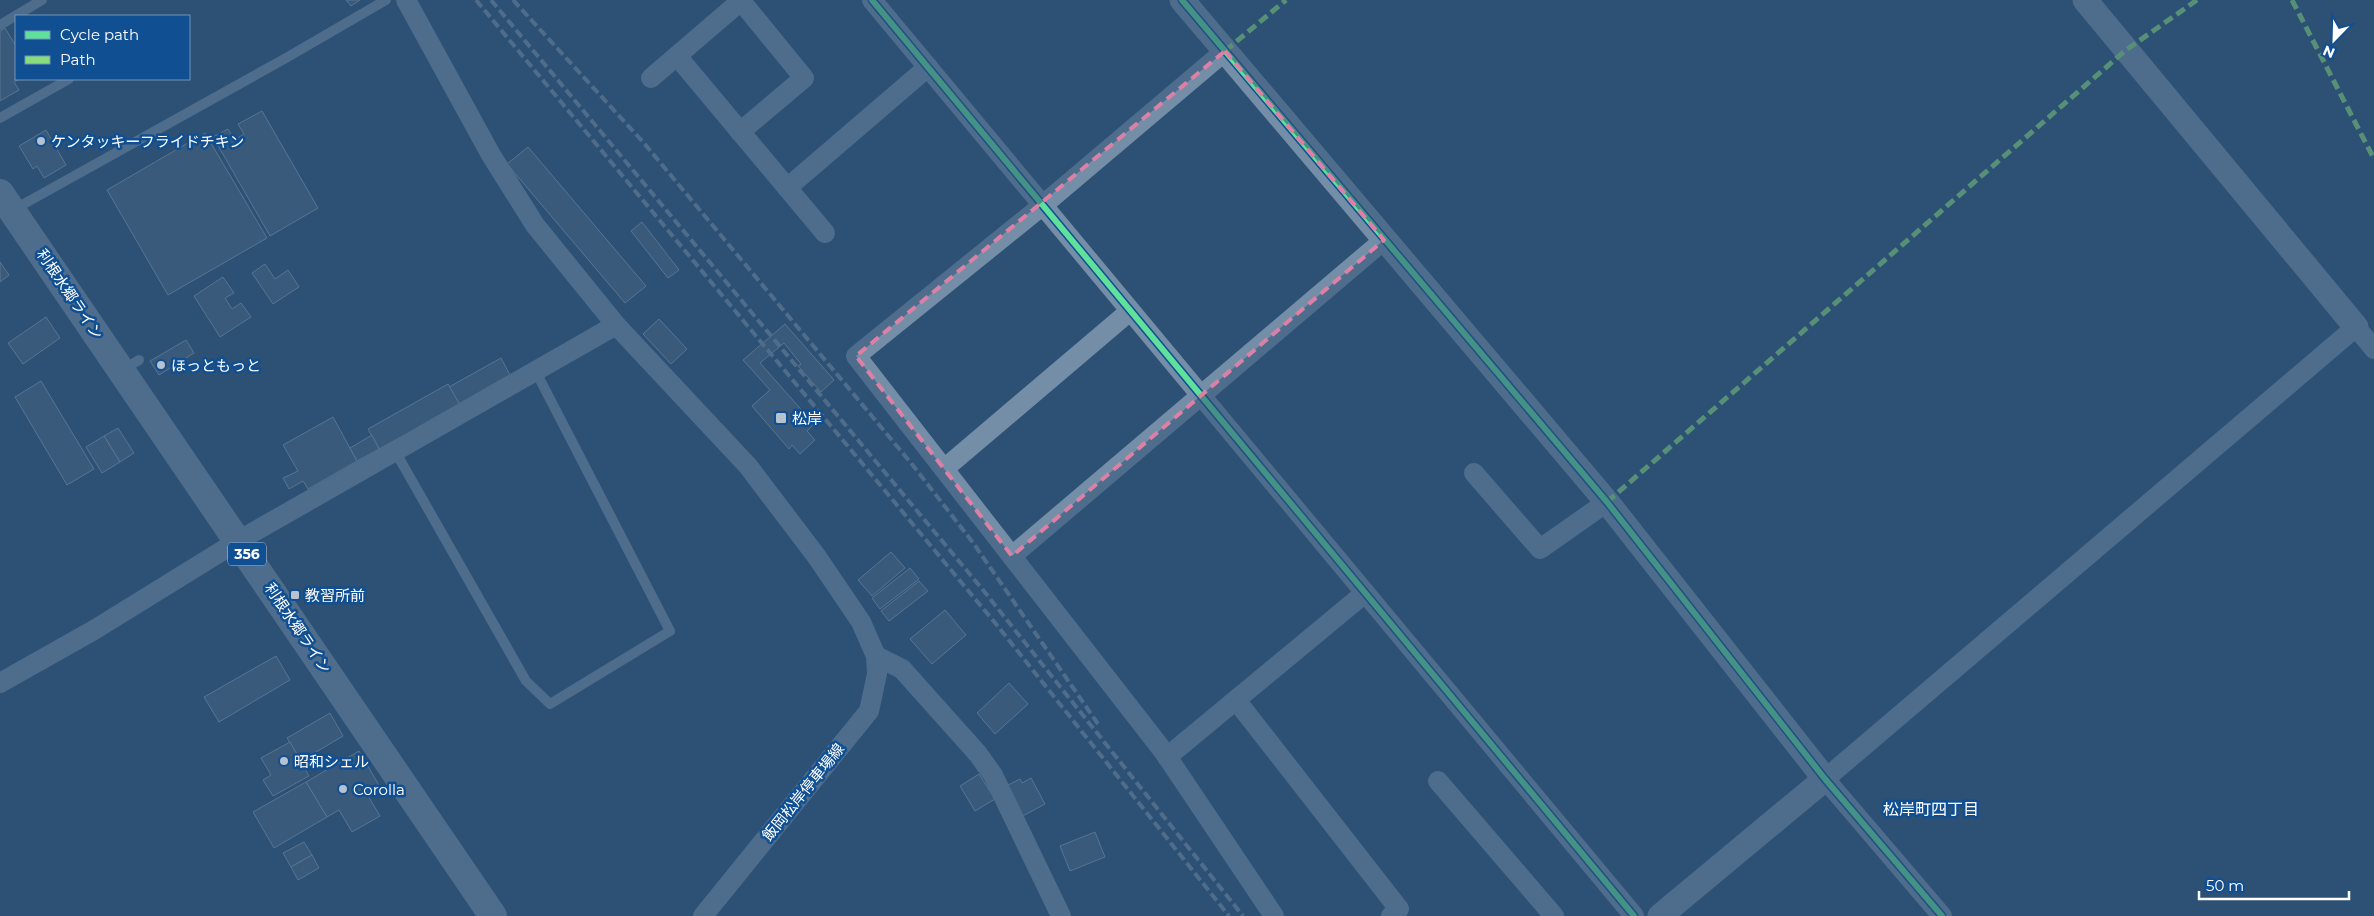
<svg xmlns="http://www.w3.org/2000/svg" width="2374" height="916" viewBox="0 0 2374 916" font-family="Montserrat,'Noto Sans JP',sans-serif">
  <rect width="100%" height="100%" fill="#2d5075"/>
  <g fill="#4b6784" stroke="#8aa0b6">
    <path d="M346,0h14l-9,6z"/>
    <path d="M5,28l11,18v33h4l-6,3 5,8 -19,11v-70z"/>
    <path d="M262,111l56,97 -48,28 -57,-99 15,-8 7,11 9,-6 -6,-10z"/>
    <path d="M46,130l20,35 -22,13 -7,-12 -4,3 -14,-23z"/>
    <path d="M205,133l62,105 -99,57 -61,-105z"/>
    <path d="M528,147l118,139 -21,17 -118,-139z"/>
    <path d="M642,222l37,48 -11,8 -37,-47z"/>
    <path d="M0,262l9,13 -9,7z"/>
    <path d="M265,264l10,15 13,-9 11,17 -26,17 -21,-31z"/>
    <path d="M223,277l11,16 -9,5 7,11 9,-6 10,14 -31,20 -26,-41z"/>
    <path d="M46,317l14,21 -37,26 -15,-21z"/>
    <path d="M659,319l28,30 -16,15 -28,-30z"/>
    <path d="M785,324l49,56 -13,12 -23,-26 3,-2 -17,-21 -24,20 54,61 -7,7 8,9 -15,14 -8,-9 -3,4 -37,-43 18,-16 -27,-30z"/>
    <path d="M186,340l8,13 -35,22 -9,-14z"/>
    <path d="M501,358l10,19 -51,28 -11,-18z"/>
    <path d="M41,381l53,88 -27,16 -52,-88z"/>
    <path d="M448,384l12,21 -81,44 -11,-20z"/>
    <path d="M333,417l24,44 -49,28 -5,-8 -14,8 -6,-11 15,-7 -15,-26z"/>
    <path d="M118,428l16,25 -14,9 -16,-26z"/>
    <path d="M372,435l7,14 -22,12 -7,-13z"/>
    <path d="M104,436l16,26 -18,11 -16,-26z"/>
    <path d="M891,552l14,16 -33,28 -14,-16z"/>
    <path d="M910,568l9,11 -39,30 -8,-11z"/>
    <path d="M919,581l9,10 -39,30 -8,-10z"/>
    <path d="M945,610l21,25 -34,29 -22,-25z"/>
    <path d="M276,656l14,24 -71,42 -15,-25z"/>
    <path d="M1009,683l19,21 -33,30 -18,-21z"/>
    <path d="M330,713l13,23 -42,25 -14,-23z"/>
    <path d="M290,742l19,34 -36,20 -10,-16 8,-5 -10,-17z"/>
    <path d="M359,751l21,36 -13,7 13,22 -28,16 -13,-22 -12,7 -21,-35z"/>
    <path d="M979,774l16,25 -20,12 -15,-25z"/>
    <path d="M1031,778l14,26 -24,13 -17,-30 16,-8 2,4z"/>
    <path d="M306,782l21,35 -53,31 -21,-36z"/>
    <path d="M1095,832l10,25 -35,14 -10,-25z"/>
    <path d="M304,842l8,13 -21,12 -8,-14z"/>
    <path d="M312,855l7,13 -21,12 -7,-13z"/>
  </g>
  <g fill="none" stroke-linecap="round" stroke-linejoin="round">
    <g stroke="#758ea8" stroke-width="10">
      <path d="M0,25l42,-25"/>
      <path d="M0,118l69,-39"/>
      <path d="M13,210l273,-152 100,-58"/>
      <path d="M123,370l16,-10"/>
      <path d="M395,451l131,230 24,23 120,-73 -135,-261"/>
    </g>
    <g stroke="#758ea8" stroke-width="20">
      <path d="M406,0l85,155 44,70 81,100 132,141 69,91 44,65 15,34 1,18 -8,37 -166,205"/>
      <path d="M872,0l762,916"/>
      <path d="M1225,51l-182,154 -187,151 308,396 110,164"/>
      <path d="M677,56l148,177"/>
      <path d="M651,78l91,-78"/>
      <path d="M740,132l64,-54 -63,-77"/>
      <path d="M787,188l141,-121"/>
      <path d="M944,469l186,-158"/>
      <path d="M1474,473l66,76 67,-47"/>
      <path d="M1012,556l372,-316"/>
      <path d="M876,656l26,13 76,85 15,21 68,141"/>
      <path d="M0,683l94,-53 144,-89 378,-216"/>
      <path d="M1236,700l163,209 -8,7"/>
      <path d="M1167,757l198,-164"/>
      <path d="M1438,781l116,135"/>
      <path d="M1942,916l-117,-137 531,-452 18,22"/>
    </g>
    <g stroke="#758ea8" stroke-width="25">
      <path d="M1182,0l425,502 218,277 -165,137"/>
      <path d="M2085,0l271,327"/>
    </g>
    <path stroke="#768ea6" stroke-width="28" d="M0,193l493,723"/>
    <g stroke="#7890a7" stroke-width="4" stroke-dasharray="9 4" stroke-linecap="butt">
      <path d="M476,0l520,624 233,292"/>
      <path d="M491,0l492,590 260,326"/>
      <path d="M513,0l130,142 268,321 63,81 124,180"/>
    </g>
    <g stroke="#8add7b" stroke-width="5" stroke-dasharray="10 5" stroke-linecap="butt">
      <path d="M2292,0l82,159"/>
      <path d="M1225,51l61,-51"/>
      <path d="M1607,502l519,-452 71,-50"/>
    </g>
    <defs>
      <g id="cycleway">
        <path d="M872,0l762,916"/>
        <path d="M1182,0l425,502 218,277 117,137"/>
      </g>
    </defs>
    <use href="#cycleway" stroke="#104f92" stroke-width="9"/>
    <use href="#cycleway" stroke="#60e19b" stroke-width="6"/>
  </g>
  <path d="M0 0H2374V916H0ZM1225,51l159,189 -372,316 -156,-200z" fill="#2d5075" fill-opacity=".55" fill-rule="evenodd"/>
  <path fill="none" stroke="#dd80a5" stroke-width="4" stroke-dasharray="10 6" stroke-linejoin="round" d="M1225,51l159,189 -372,316 -156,-200z"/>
  <g fill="#b6c2cf" stroke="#104f92" stroke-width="2">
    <circle cx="41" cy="141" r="5"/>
    <circle cx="161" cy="365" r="5"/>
    <rect x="775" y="412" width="12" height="12" rx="2.5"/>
    <rect x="290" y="590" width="10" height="10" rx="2.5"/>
    <circle cx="284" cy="761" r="5"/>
    <circle cx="343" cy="789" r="5"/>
  </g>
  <g text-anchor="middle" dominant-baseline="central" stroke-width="5" stroke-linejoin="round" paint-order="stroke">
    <rect fill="#104f92" stroke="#b7cade" stroke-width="1" x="228" y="542.5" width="38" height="23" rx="4"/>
    <g font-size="14" font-weight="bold" fill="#fff">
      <text x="247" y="554">356</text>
    </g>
    <g font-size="15" fill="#fff" stroke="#104f92" text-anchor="start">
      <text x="51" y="141">ケンタッキーフライドチキン</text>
      <text x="171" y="365">ほっともっと</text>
      <text x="792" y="418">松岸</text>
      <text x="305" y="595">教習所前</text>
      <text x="294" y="761">昭和シェル</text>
      <text x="353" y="789">Corolla</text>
    </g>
    <g font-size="15" fill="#fff" stroke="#104f92">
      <text transform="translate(70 294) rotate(56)">利根水郷ライン</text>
      <text transform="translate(298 628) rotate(56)">利根水郷ライン</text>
      <text transform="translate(803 792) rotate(-51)">飯岡松岸停車場線</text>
    </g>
    <g font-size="16" fill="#fff" stroke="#104f92">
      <text x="1931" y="809">松岸町四丁目</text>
    </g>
  </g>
  <rect x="15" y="15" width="175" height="65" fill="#104f92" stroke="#7095be"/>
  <rect x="25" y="31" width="25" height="8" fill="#60e19b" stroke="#7095be"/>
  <text x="60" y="40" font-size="15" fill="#ffffff">Cycle path</text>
  <rect x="25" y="56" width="25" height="8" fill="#8add7b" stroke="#7095be"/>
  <text x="60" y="65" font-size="15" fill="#ffffff">Path</text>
  <g transform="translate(2334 40) rotate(203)" stroke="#104f92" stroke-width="4" paint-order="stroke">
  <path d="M0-4L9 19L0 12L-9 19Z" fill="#ffffff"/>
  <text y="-8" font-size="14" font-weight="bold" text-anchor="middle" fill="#ffffff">N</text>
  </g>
  <path d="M2199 891v8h150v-8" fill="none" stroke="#ffffff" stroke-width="2.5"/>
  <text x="2206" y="891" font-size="15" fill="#ffffff" stroke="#104f92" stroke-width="4" paint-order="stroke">50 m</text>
</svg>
